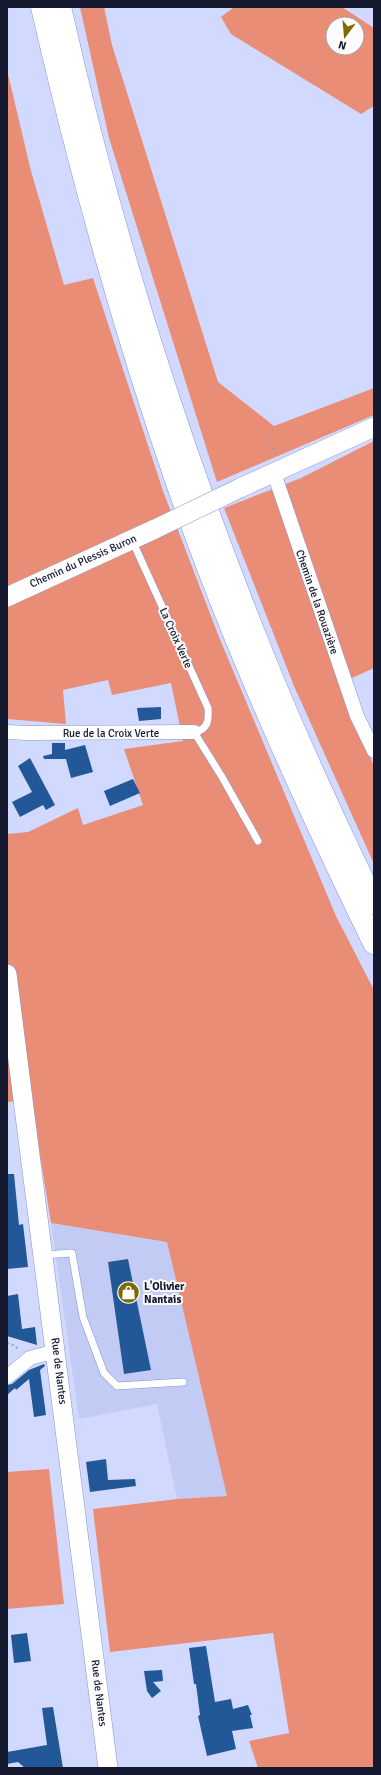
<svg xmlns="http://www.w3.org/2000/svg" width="381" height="1775" viewBox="0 0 381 1775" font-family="Signika,sans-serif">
  <rect width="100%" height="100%" fill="#d1dafe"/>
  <path fill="#c2cbf4" d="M51,1223l116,19 60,254 -50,3 -20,-95 -78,15z"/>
  <g fill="#ea8d77" fill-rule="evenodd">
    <path d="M80,7h24l8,38 106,337 56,44 100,-38v27l-157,67 -108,-344z"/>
    <path d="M234,7h108l32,21v78l-13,8 -130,-80 -10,-17zM333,24h24v24h-24z"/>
    <path d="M7,70l24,101 33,114 29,-7 70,213 56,146 117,279 38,74v778h-116l-9,-27 40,-8 -16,-100 -163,19 -17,-143 84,-10 50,-3 -60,-254 -116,-19 -20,-124 -24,3v-268l21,-2 50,-24 5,17 60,-20 -19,-56 59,-8 -12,-58 -59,12 -4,-15 -45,10 3,34 -59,-5z"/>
    <path d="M374,441v227l-35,16 35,82v98l-80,-178 -70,-178 77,-30z"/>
    <path d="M49,1469l15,135 -57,5v-137z"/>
  </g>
  <g fill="#235898">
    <path d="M161,707v12l-22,2 -2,-13z"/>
    <path d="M52,743h13v7l20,-5 8,27 -22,6 -5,-19h-22l-1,-3 9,-2z"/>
    <path d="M30,758l25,47 -9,5 -3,-5 -23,12 -8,-15 20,-10 -14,-26z"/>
    <path d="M133,779l7,14 -30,13 -6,-15z"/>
    <path d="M7,1174h7l5,51 4,-1 5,43 -21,2z"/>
    <path d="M128,1259l23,111 -27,4 -16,-112z"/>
    <path d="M18,1294l4,35 13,-2 2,18 -30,-9v-40z"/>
    <path d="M44,1364l1,2 -5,4 6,45 -12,2 -5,-38 -13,11 -1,-2 -8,7v-10l5,-1 17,-14z"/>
    <path d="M106,1459l2,21 27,-1 1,7 -46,6 -4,-30z"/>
    <path d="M27,1633l4,28 -17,2 -3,-28z"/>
    <path d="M206,1646l9,56 16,-3 2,10 15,-4 4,10h-2l3,13 -21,3 4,18 -29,7 -9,-40 2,-1 -4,-31h-2l-5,-36z"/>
    <path d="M162,1670l1,11 -10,1 8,9 -9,7 -5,-7 -3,-20z"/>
    <path d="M53,1707l10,61h-38l-7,-6 -11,2v-12l40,-7 -5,-37z"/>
  </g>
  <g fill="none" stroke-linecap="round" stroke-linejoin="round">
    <defs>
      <g id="lane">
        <path d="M132,540l76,168c1,12 0,22 -14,24l28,45 36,64"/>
        <path d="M44,1255l28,-2 11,64 21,56 13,13 66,-4"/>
      </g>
      <g id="street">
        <path d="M272,473l4,6 81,237 17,35"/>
        <path d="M7,732l20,1 167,-1"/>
        <path d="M7,1377l23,-19 26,-7"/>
      </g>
      <g id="secondary">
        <path d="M240,488l134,-61"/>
        <path d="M7,597l148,-68"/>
        <path d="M7,974l101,794"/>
      </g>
      <g id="highway">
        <path d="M42,7c37,161 81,320 135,476 55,158 124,310 197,460"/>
        <path d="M60,7c50,224 120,444 206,656 33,82 70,161 108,240"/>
      </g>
    </defs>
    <use href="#lane" stroke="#8793cb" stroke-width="8"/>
    <use href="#street" stroke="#8793cb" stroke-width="15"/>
    <use href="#secondary" stroke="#8793cb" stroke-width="20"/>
    <use href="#highway" stroke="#8793cb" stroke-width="23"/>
    <g stroke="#979fbe" stroke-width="2" stroke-dasharray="2 3" stroke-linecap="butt">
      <path d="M269,439l7,16"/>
      <path d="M7,1343l6,2 7,5"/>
    </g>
    <use href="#lane" stroke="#fff" stroke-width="7"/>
    <use href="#street" stroke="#fff" stroke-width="14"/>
    <use href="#secondary" stroke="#fff" stroke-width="19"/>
    <use href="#highway" stroke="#fff" stroke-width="22"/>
    <defs>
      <path id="secondary-bridge" d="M155,529l85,-41"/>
    </defs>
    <use href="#secondary-bridge" stroke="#8793cb" stroke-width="20" stroke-linecap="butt"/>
    <use href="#secondary-bridge" stroke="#fff" stroke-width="19"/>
  </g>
  <defs>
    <symbol id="shop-disc" viewBox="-11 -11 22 22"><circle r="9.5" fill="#7f6a01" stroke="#fcfcfc"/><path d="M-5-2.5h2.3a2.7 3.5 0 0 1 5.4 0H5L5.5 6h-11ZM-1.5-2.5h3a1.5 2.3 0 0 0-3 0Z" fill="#fff"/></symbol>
  </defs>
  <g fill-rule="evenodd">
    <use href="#shop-disc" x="116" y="1280" width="25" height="25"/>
  </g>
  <g text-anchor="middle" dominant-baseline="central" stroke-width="4" stroke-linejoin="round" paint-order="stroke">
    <g font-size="11" fill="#15192f" stroke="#fcfcfc">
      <text transform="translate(83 561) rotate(-24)">Chemin du Plessis Buron</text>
      <text transform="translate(317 602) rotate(71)">Chemin de la Rouazière</text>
      <text transform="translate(176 638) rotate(66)">La Croix Verte</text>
      <text x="111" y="733">Rue de la Croix Verte</text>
      <text transform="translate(59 1371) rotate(83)">Rue de Nantes</text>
      <text transform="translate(99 1693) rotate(83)">Rue de Nantes</text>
    </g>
    <g font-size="11" font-weight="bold" fill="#15192f" stroke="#fcfcfc" text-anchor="start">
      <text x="144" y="1286">L'Olivier<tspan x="144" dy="13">Nantais</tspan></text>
    </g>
  </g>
  <rect width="381" height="1775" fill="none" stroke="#15192f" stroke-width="16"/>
  <g transform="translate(345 36) rotate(196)"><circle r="19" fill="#fcfcfc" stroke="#a0a1aa"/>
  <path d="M0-3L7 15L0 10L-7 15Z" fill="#7f6a01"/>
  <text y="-6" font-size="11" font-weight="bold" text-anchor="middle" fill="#15192f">N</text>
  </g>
</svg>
